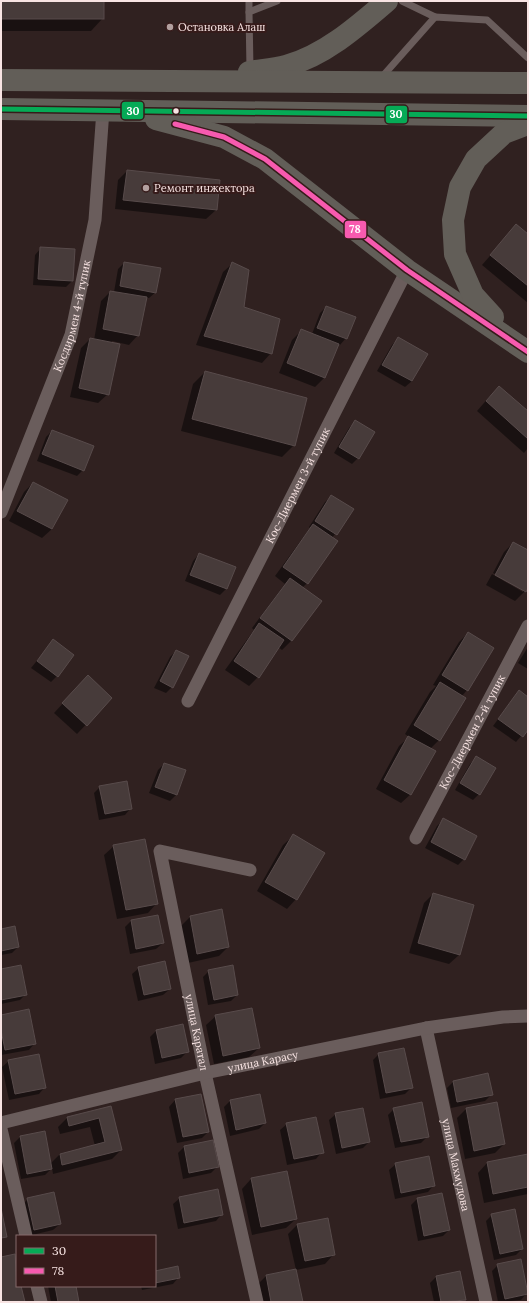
<svg xmlns="http://www.w3.org/2000/svg" width="529" height="1303" viewBox="0 0 529 1303" font-family="Lora,serif">
  <rect width="100%" height="100%" fill="#302120"/>
  <g fill="#0007">
    <path d="M1,1h102v17l-12,13h-90z"/>
    <path d="M127,171l89,39 -10,9 -91,-10 3,-29z"/>
    <path d="M516,226l12,10v67l-46,-38z"/>
    <path d="M41,248l33,2 -2,31 -6,6 -33,-2 2,-30z"/>
    <path d="M124,263l32,29 -7,6h-3l-8,37 -9,10 -17,-4 -4,53 -10,9 -28,-6 11,-49 9,-9 4,1 7,-39 9,-9h4l4,-23z"/>
    <path d="M233,263l9,44 29,46 -9,10 -66,-18 27,-73z"/>
    <path d="M326,307l20,31 -6,7 -2,-1 -14,34 -9,9 -36,-14 13,-33 10,-10 10,4 8,-21z"/>
    <path d="M398,339l29,15 -15,27 -7,6 -28,-16 15,-26z"/>
    <path d="M205,372l89,73 -12,12 -101,-26 12,-47z"/>
    <path d="M490,396l38,17v35l-4,5 -47,-42z"/>
    <path d="M355,422l3,36 -6,6 -18,-11 15,-25z"/>
    <path d="M52,431l31,39 -6,6 -40,-15 9,-24z"/>
    <path d="M33,483l33,17 -14,29 -10,9 -33,-17 15,-29z"/>
    <path d="M332,496l20,14 -20,28 -25,45 -5,5 18,13 -29,40 -9,9 -4,-3 -20,30 -9,9 -24,-16 29,-40 -2,-2 33,-44 -10,-8 35,-48 -1,-1 16,-25z"/>
    <path d="M513,543l15,8v35l-3,5 -10,10 -29,-16 6,-11 31,18v-2l-30,-17 11,-21z"/>
    <path d="M199,554l35,14 -8,21 -6,6 -35,-14 8,-20z"/>
    <path d="M468,633l-1,57 -5,6 -23,44 -9,9 -19,45 -10,9 -25,-14 23,-43 10,-9 -4,-3 25,-42 6,-6 -3,-1 26,-43z"/>
    <path d="M53,641l4,35 -6,6 -20,-14z"/>
    <path d="M528,647v22l-10,-6z"/>
    <path d="M176,651l-4,36 -6,6 -12,-5 16,-31z"/>
    <path d="M79,686l32,12 -34,36 -23,-21z"/>
    <path d="M519,691l9,7v30l-12,14 -23,-16z"/>
    <path d="M476,758l3,36 -6,6 -18,-10 15,-26z"/>
    <path d="M164,764l12,31 -6,6 -21,-8 9,-23z"/>
    <path d="M100,787l31,21 -6,7 -26,5 -5,-27z"/>
    <path d="M443,820l21,39 -6,6 -33,-17 12,-22z"/>
    <path d="M293,836l3,63 -9,10 -30,-18 26,-46z"/>
    <path d="M114,846l43,57 -9,10 -31,6 -13,-64z"/>
    <path d="M433,894l40,11 -14,50 -10,9 -40,-11 15,-50z"/>
    <path d="M190,917l38,30 -9,9 -31,7 -7,-37z"/>
    <path d="M131,921l32,22 -7,6 -26,5 -5,-27z"/>
    <path d="M1,930l17,17 -6,6 -11,2z"/>
    <path d="M139,968l31,21 -7,6 -25,6 -6,-27z"/>
    <path d="M1,970l25,24 -6,6 -19,4z"/>
    <path d="M209,971l28,24 -6,6 -23,4 -5,-28z"/>
    <path d="M1,1016l34,27 -6,7 -28,5z"/>
    <path d="M216,1016l43,32 -10,9 -35,7 -8,-39z"/>
    <path d="M156,1031l31,21 -6,6 -26,6 -5,-27z"/>
    <path d="M379,1054l33,33 -7,7 -25,5 -7,-39z"/>
    <path d="M9,1061l36,26 -6,7 -30,6 -7,-33z"/>
    <path d="M453,1082l39,12 -7,7 -34,7 -4,-20z"/>
    <path d="M259,1095l6,28 -6,6 -29,7 -6,-29 6,-6z"/>
    <path d="M175,1100l33,32 -6,6 -25,5 -8,-36z"/>
    <path d="M496,1103l8,41 -9,9 -30,6 -8,-41 9,-9z"/>
    <path d="M110,1107l11,43 -9,9 -59,15 -1,-6 -7,7 -24,4 -7,-36 6,-6 30,27 10,-10 35,-8 -5,-19 -30,7 -2,-7 9,-9z"/>
    <path d="M394,1109l34,27 -7,7 -26,5 -7,-33z"/>
    <path d="M336,1114l33,28 -6,6 -27,6 -7,-34z"/>
    <path d="M287,1124l35,28 -6,7 -29,6 -7,-35z"/>
    <path d="M184,1147l33,20 -6,6 -28,6 -5,-26z"/>
    <path d="M528,1155v39l-44,9 -6,-30 9,-10z"/>
    <path d="M396,1164l38,21 -6,7 -33,7 -6,-29z"/>
    <path d="M251,1179l45,40 -10,9 -34,7 -10,-46z"/>
    <path d="M180,1198l42,16 -6,7 -38,8 -5,-25z"/>
    <path d="M28,1199l32,25 -7,6 -25,6 -6,-31z"/>
    <path d="M417,1199l32,31 -6,6 -25,5 -7,-36z"/>
    <path d="M492,1215l30,34 -6,6 -22,5 -8,-39z"/>
    <path d="M297,1225l37,29 -9,10 -29,6 6,32h-41l-4,-17 9,-9 30,-6 -8,-36z"/>
    <path d="M14,1255l3,14v17h3l4,16h-23v-44z"/>
    <path d="M498,1265l29,28 -6,7 -23,2 -6,-31z"/>
    <path d="M155,1272l24,5 -6,7 -31,6 -1,-4h14z"/>
    <path d="M459,1272l6,27 -3,3h-28l-4,-19 6,-6z"/>
    <path d="M48,1286h27l3,16h-27z"/>
  </g>
  <g fill="#473b3a" stroke="#584b4b">
    <rect x="1" y="1" width="103" height="18"/>
    <path d="M127,170l93,10 -3,30 -94,-10z"/>
    <path d="M516,224l12,10v52l-38,-31z"/>
    <path d="M40,247l35,2 -2,32 -35,-2z"/>
    <path d="M124,262l37,6 -5,25 -36,-7z"/>
    <path d="M232,262l17,8 -5,37 36,12 -8,35 -68,-18z"/>
    <path d="M110,291l37,6 -8,39 -36,-7z"/>
    <path d="M326,306l30,11 -9,22 -30,-11z"/>
    <path d="M301,329l38,15 -14,34 -38,-15z"/>
    <path d="M398,337l30,17 -16,27 -30,-16z"/>
    <path d="M90,338l30,6 -11,51 -30,-7z"/>
    <path d="M205,371l102,27 -12,48 -103,-27z"/>
    <path d="M499,386l29,25v28l-42,-38z"/>
    <path d="M355,420l20,12 -16,27 -20,-12z"/>
    <path d="M52,430l42,16 -10,25 -42,-17z"/>
    <path d="M33,482l35,18 -16,29 -35,-18z"/>
    <path d="M331,495l23,14 -17,26 -22,-14z"/>
    <path d="M313,524l25,17 -30,43 -25,-17z"/>
    <path d="M513,542l15,8v38l-2,4 -31,-17z"/>
    <path d="M199,553l37,14 -9,22 -37,-14z"/>
    <path d="M290,578l32,23 -30,40 -32,-23z"/>
    <path d="M259,623l25,17 -25,38 -25,-17z"/>
    <path d="M468,632l26,16 -26,43 -26,-16z"/>
    <path d="M53,639l21,16 -16,22 -21,-16z"/>
    <path d="M176,650l13,6 -16,32 -13,-7z"/>
    <path d="M88,675l24,23 -25,28 -25,-23z"/>
    <path d="M440,682l26,16 -26,43 -26,-16z"/>
    <path d="M519,690l9,7v33l-5,7 -25,-18z"/>
    <path d="M408,736l28,15 -25,44 -27,-15z"/>
    <path d="M476,756l20,12 -16,27 -20,-12z"/>
    <path d="M164,763l22,7 -9,25 -22,-8z"/>
    <path d="M127,781l5,28 -27,5 -6,-28z"/>
    <path d="M443,818l34,18 -12,24 -34,-18z"/>
    <path d="M293,834l32,19 -28,47 -32,-18z"/>
    <path d="M145,839l13,65 -32,6 -13,-65z"/>
    <path d="M433,893l41,12 -14,50 -42,-12z"/>
    <path d="M222,909l7,38 -32,7 -7,-38z"/>
    <path d="M158,915l6,28 -28,6 -5,-29z"/>
    <path d="M15,926l4,21 -18,4v-22z"/>
    <path d="M165,961l6,28 -27,6 -6,-28z"/>
    <path d="M21,965l6,30 -26,5v-31z"/>
    <path d="M233,965l5,30 -24,5 -6,-30z"/>
    <path d="M252,1008l8,40 -37,8 -8,-41z"/>
    <path d="M29,1009l7,35 -31,6 -4,-20v-15z"/>
    <path d="M183,1024l6,28 -27,6 -6,-28z"/>
    <path d="M404,1048l9,40 -27,5 -8,-40z"/>
    <path d="M39,1054l7,34 -31,6 -7,-34z"/>
    <path d="M488,1073l5,22 -36,7 -4,-21z"/>
    <path d="M201,1094l8,38 -26,5 -8,-38z"/>
    <path d="M260,1094l6,29 -30,7 -6,-30z"/>
    <path d="M422,1102l7,35 -28,5 -8,-34z"/>
    <path d="M497,1102l8,42 -31,7 -8,-43z"/>
    <path d="M111,1106l11,44 -60,15 -2,-11 45,-12 -6,-24 -30,8 -2,-9z"/>
    <path d="M363,1108l7,34 -28,6 -7,-35z"/>
    <path d="M316,1117l8,36 -30,6 -8,-36z"/>
    <path d="M45,1131l7,38 -25,5 -7,-38z"/>
    <path d="M213,1140l6,27 -30,6 -5,-27z"/>
    <path d="M528,1154v33l-35,7 -6,-32z"/>
    <path d="M429,1156l6,30 -34,7 -6,-30z"/>
    <path d="M287,1171l10,48 -36,8 -10,-49z"/>
    <path d="M218,1189l5,26 -39,8 -5,-26z"/>
    <path d="M54,1192l7,32 -27,6 -7,-32z"/>
    <path d="M442,1193l8,37 -26,6 -7,-38z"/>
    <path d="M1,1208l6,29 -6,1z"/>
    <path d="M515,1209l8,40 -23,5 -9,-40z"/>
    <path d="M328,1218l7,37 -30,6 -8,-37z"/>
    <path d="M15,1254l2,32h4l4,16h-24v-45z"/>
    <path d="M521,1259l7,35 -23,5 -8,-35z"/>
    <path d="M178,1266l2,12 -25,5v-12z"/>
    <path d="M296,1269l7,33h-32l-5,-27z"/>
    <path d="M460,1271l6,29 -25,2 -5,-26z"/>
    <path d="M55,1286h21l3,16h-21z"/>
  </g>
  <g fill="none" stroke-linecap="round" stroke-linejoin="round">
    <path stroke="#685c5c" stroke-width="2.5" stroke-dasharray="3 3" stroke-linecap="butt" d="M527,214h1"/>
    <g stroke="#6a5d5c" stroke-width="7">
      <path d="M402,1l33,16"/>
      <path d="M249,12v-11"/>
      <path d="M250,69l-1,-57 28,-11"/>
      <path d="M381,78l54,-61 52,3 41,38"/>
    </g>
    <g stroke="#6a5d5c" stroke-width="13">
      <path id="s1" d="M1,512l70,-177 24,-115 8,-110"/>
      <path id="s2" d="M188,701l219,-431"/>
      <path id="s3" d="M416,838l112,-212"/>
      <path id="s4" d="M250,870l-90,-19 45,222 52,229"/>
      <path id="s5" d="M426,1028l60,274"/>
      <path id="s6" d="M1,1123l204,-50 221,-45 77,-11 25,-1"/>
      <path d="M1,1129l25,107"/>
      <path d="M37,1286l4,16"/>
    </g>
    <g stroke="#625e58" stroke-width="22">
      <path d="M249,72c12,-2 25,-3 37,-6 38,-10 72,-40 101,-65"/>
      <path d="M1,80l527,3"/>
      <path d="M1,109l527,7"/>
      <path d="M156,119l68,18 41,22 142,111 121,82"/>
      <path d="M493,317l-20,-22 -18,-41 -2,-34 7,-33 16,-28 28,-26 24,-9"/>
    </g>
    <defs>
      <path id="bus-1" d="M1,109l527,7"/>
      <path id="bus-2" d="M175,124l49,13 41,22 142,111 121,82"/>
    </defs>
    <use href="#bus-1" stroke="#361b1a" stroke-width="8"/>
    <use href="#bus-2" stroke="#361b1a" stroke-width="8"/>
    <use href="#bus-1" stroke="#06aa56" stroke-width="5"/>
    <use href="#bus-2" stroke="#f75aaf" stroke-width="5"/>
  </g>
  <g fill="#b2a09f" stroke="#361b1a" stroke-width="1.5">
    <circle cx="170" cy="27" r="4"/>
    <circle cx="146" cy="188" r="4"/>
  </g>
  <circle fill="#f8e4e3" stroke="#361b1a" stroke-width="1.5" cx="176" cy="111" r="3.5"/>
  <g text-anchor="middle" dominant-baseline="central" stroke-width="4" stroke-linejoin="round" paint-order="stroke">
    <g font-size="11" fill="#f8e4e3" stroke="#361b1a" text-anchor="start">
      <text x="178" y="27">Остановка Алаш</text>
      <text x="154" y="188">Ремонт инжектора</text>
    </g>
    <g font-size="11" fill="#f8e4e3" stroke="#361b1a">
      <text stroke="none"><textPath href="#s1" startOffset="209">Косдирмен 4-й тупик</textPath></text>
      <text stroke="none"><textPath href="#s2" startOffset="242">Кос-Диермен 3-й тупик</textPath></text>
      <text stroke="none"><textPath href="#s3" startOffset="120">Кос-Диермен 2-й тупик</textPath></text>
      <text stroke="none"><textPath href="#s4" startOffset="277">улица Каратал</textPath></text>
      <text stroke="none"><textPath href="#s6" startOffset="269">улица Карасу</textPath></text>
      <text stroke="none"><textPath href="#s5" startOffset="140">улица Махмудова</textPath></text>
    </g>
  </g>
  <g stroke="#361b1a" stroke-width="1.5">
    <rect x="121" y="101" width="23" height="19" rx="4" fill="#06aa56"/>
    <rect x="385" y="105" width="23" height="19" rx="4" fill="#06aa56"/>
    <rect x="344" y="220" width="23" height="19" rx="4" fill="#f75aaf"/>
  </g>
  <g font-size="11" text-anchor="middle" font-weight="bold" fill="#fff">
    <text x="133" y="115">30</text>
    <text x="396" y="118">30</text>
    <text x="355" y="233">78</text>
  </g>
  <rect width="529" height="1303" fill="none" stroke="#f8e4e3" stroke-width="4"/>
  <rect x="16" y="1235" width="140" height="52" fill="#361b1a" stroke="#846b6a"/>
  <rect x="24" y="1248" width="20" height="6" fill="#06aa56" stroke="#846b6a"/>
  <text x="52" y="1255" font-size="12" fill="#f8e4e3">30</text>
  <rect x="24" y="1268" width="20" height="6" fill="#f75aaf" stroke="#846b6a"/>
  <text x="52" y="1275" font-size="12" fill="#f8e4e3">78</text>
</svg>
